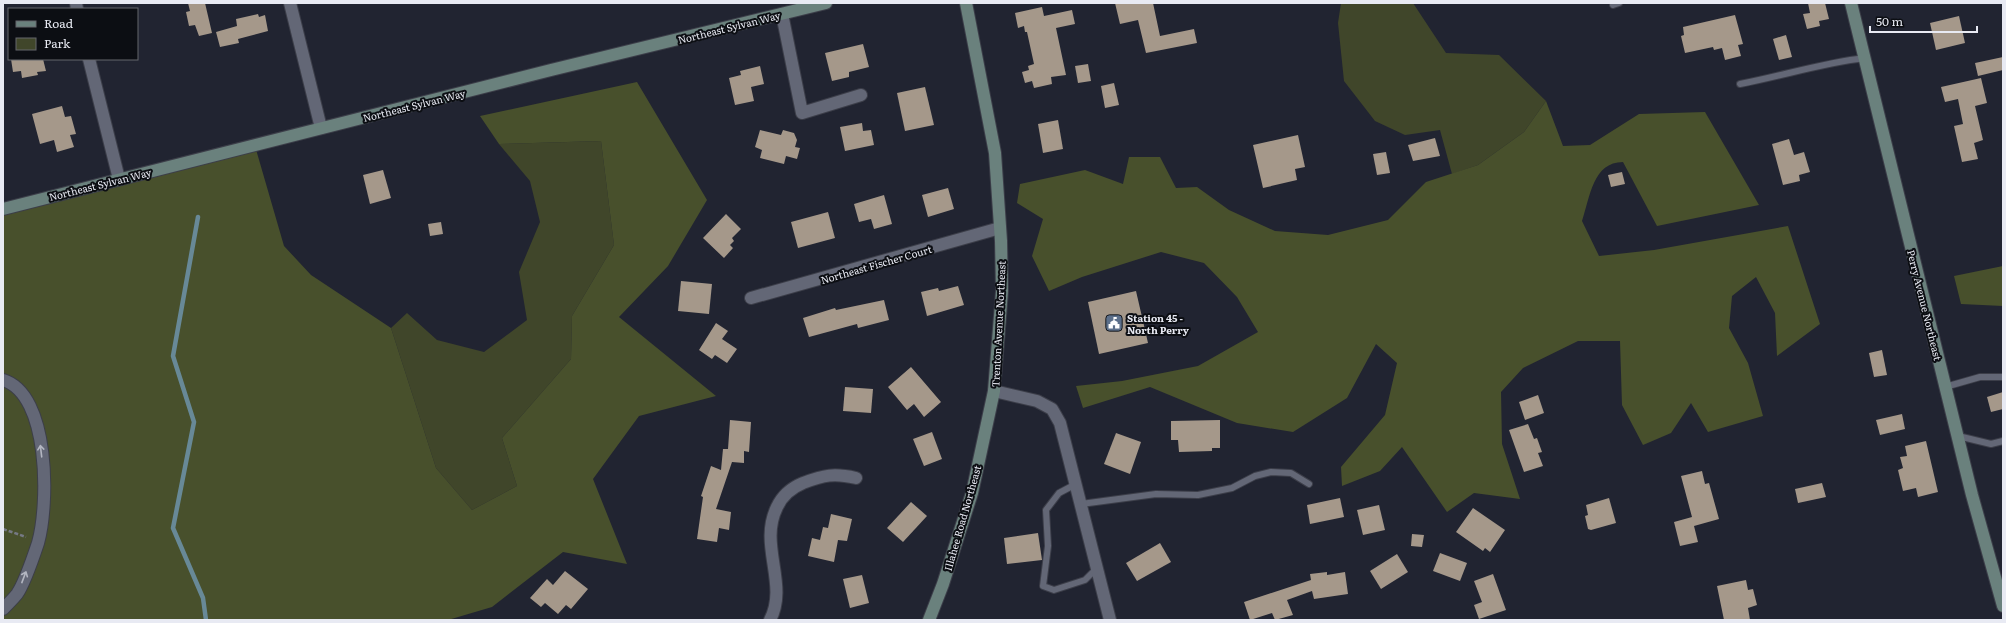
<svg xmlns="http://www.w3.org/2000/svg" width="2006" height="623" viewBox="0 0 2006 623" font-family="Literata,serif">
  <rect width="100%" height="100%" fill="#212431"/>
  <g fill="#40462a">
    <path d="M1341,3h72l33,50 53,2 47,46 -22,31 -46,33 -26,9 -12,-44 -35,5 -30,-14 -31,-40 -6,-58z"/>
    <path d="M601,141l13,104 -42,71 -1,43 -69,79 15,48 -45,24 -36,-42 -45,-140 16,-15 30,27 47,12 43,-32 -8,-48 21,-50 -10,-41 -31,-37z"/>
  </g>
  <g fill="#48502c">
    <path d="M637,82l70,118 -39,66 -49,51 97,79 -77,20 -46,63 34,85 -64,-12 -71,55 -44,13h-445v-411l252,-63 29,100 27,29 80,53 45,140 36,42 45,-24 -15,-48 69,-79 1,-43 42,-71 -13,-104 -102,3 -19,-28z"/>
    <path d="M1546,101l17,45 27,-1 49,-31 66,-2 54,93 -102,21 -34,-64c-30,0 -33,35 -41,59l17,35 55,-6 134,-24 32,98 -43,32 -2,-43 -19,-36 -24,19 -3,32 19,35 15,53 -55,16 -17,-29 -20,30 -28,12 -21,-40 -2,-64h-42l-55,27 -22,24 1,52 18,55 -46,-6 -27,19 -45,-65 -22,24 -38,15 -1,-19 44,-52 12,-52 -21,-19 -29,54 -54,34 -56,-9 -87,-36 -67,21 -7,-22 46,-5 76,-15 60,-34 -21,-35 -33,-34 -43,-11 -79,25 -33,14 -17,-35 11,-37 -26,-16 3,-19 65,-14 38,14 6,-27h31l16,31 21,-1 32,23 46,21 53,4 60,-15 38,-38 52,-17 46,-33z"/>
    <path d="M2003,266v40l-42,-2 -7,-28z"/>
  </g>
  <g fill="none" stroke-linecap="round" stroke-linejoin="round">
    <path stroke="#688997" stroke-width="4.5" d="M198,217l-25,139 21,66 -21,106 30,70 3,22"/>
  </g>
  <g fill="#a5988a">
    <path d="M188,3h17l7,30 -13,3 -4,-11 -6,1 -3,-14 4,-1z"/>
    <path d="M1115,3h38l7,33 34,-7 3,14 -51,10 -8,-33 -18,4z"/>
    <path d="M1808,3h17l4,16 -10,2 1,5 -13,3 -4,-15 7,-1z"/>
    <path d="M1042,7l2,9 28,-6 3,14 -19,4 10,47 -15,2 1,7 -18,4 -2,-7 -7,2 -3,-11 7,-2 -1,-4 6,-2 -7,-32h-2l-1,-6 -6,2 -3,-15z"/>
    <path d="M258,14l1,3 6,-2 3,16 -30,8 1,4 -19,4 -4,-15 21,-6 -1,-7z"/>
    <path d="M1735,15l8,29 -5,1 3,11 -16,4 -3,-12 -8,2 -1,-3 -28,6 -4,-17 3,-1 -1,-8z"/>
    <path d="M1959,16l6,27 -29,7 -6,-27z"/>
    <path d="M1786,35l6,22 -13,3 -6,-21z"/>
    <path d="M863,44l6,23 -20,5v5l-17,4 -7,-28z"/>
    <path d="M2003,57v13l-25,6 -3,-13z"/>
    <path d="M11,59h32l3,12 -9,1 1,3 -16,3 -1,-7 -8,1z"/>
    <path d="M1088,64l3,17 -13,2 -3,-17z"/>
    <path d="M760,66l4,18 -13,3 3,14 -19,4 -6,-27 12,-3 -1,-4z"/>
    <path d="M1981,78l6,25 -12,3 8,34 -9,3 4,16 -16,3 -8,-36 9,-2 -5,-25 -13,3 -4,-15z"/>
    <path d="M1114,83l5,22 -14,3 -4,-22z"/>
    <path d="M925,87l9,38 -29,6 -8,-38z"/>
    <path d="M62,106l3,11 6,-1 5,18 -6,1 4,12 -17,5 -3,-12 -14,4 -8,-30z"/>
    <path d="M1058,120l5,29 -20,4 -5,-29z"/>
    <path d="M862,123l1,8 8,-1 3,15 -29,6 -5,-24z"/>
    <path d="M760,130l21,5 2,-5 11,3 3,7 -2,7 5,1 -3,11 -11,-3 -2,8 -24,-6 2,-8 -7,-3z"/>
    <path d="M1298,135l7,32 -10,2 2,11 -34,8 -10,-43z"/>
    <path d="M1435,138l5,18 -27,5 -5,-16z"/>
    <path d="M1789,139l5,16 10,-3 6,20 -11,3 1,6 -17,4 -11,-41z"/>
    <path d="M1386,152l4,21 -13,2 -4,-21z"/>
    <path d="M383,170l8,28 -21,6 -7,-29z"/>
    <path d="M1622,172l3,12 -14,3 -3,-12z"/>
    <path d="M948,188l6,21 -26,8 -6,-22z"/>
    <path d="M884,195l8,29 -18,5 -3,-10 -12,3 -5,-18z"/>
    <path d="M828,212l7,26 -37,10 -7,-26z"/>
    <path d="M726,214l15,15 -9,9 2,3 -4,4 3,3 -9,10 -21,-20z"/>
    <path d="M441,222l2,12 -13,2 -2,-12z"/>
    <path d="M681,281l31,3 -3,30 -31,-3z"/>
    <path d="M958,286l6,19 -37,11 -6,-24 17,-4 1,3z"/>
    <path d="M1136,291l12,52 -49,11 -11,-52z"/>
    <path d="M884,300l5,20 -31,8 -1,-4 -48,13 -6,-19 32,-10 1,2z"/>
    <path d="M716,323l12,8 -6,8 15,10 -10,14 -12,-8 -3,4 -13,-9z"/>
    <path d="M1882,350l5,25 -13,2 -5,-24z"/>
    <path d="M911,367l30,35 -17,15 -10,-13 -7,6 -19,-23z"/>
    <path d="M845,387l28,2 -2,24 -28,-2z"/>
    <path d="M2003,392v17l-12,3 -4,-15z"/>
    <path d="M1538,395l6,18 -19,7 -6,-18z"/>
    <path d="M1902,414l3,15 -25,6 -4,-15z"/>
    <path d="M730,420l21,2 -2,30 -5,-1v12l-12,-1 -16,47 15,3 -2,18 -10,-2 -2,14 -20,-3 6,-42 -2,-1 10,-30 10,4 2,-21h5z"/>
    <path d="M1220,420v28h-8v3l-33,1 -1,-12h-7v-19z"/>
    <path d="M1528,424l6,15 3,-1 5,14 -4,1 5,13 -19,6 -15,-42z"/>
    <path d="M932,432l10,27 -18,7 -11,-27z"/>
    <path d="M1116,433l25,9 -11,32 -26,-10z"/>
    <path d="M1926,441l12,51 -20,5 -2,-9 -13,3 -5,-21 5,-2 -3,-11 7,-1 -2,-10z"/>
    <path d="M1702,471l3,13 4,-1 10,36 -25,7 4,16 -18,4 -6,-24 18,-5 -11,-41z"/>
    <path d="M1822,483l4,14 -28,6 -3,-14z"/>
    <path d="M1340,498l4,19 -34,7 -3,-19z"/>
    <path d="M1609,498l7,25 -25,7 -3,-1 -3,-13 3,-1 -2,-10z"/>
    <path d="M911,502l16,14 -24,26 -16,-14z"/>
    <path d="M1379,505l6,25 -22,5 -6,-25z"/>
    <path d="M1473,508l32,22 -15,22 -5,-4 -2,3 -27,-19z"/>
    <path d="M831,514l21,5 -5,22 -9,-1 -4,22 -26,-6 4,-18 8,2 3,-13 5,1z"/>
    <path d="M1038,533l4,27 -35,4 -3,-26z"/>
    <path d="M1412,534l12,1 -2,12 -11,-1z"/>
    <path d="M1160,543l11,19 -34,19 -11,-18z"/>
    <path d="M1440,553l27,10 -7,18 -27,-10z"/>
    <path d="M1397,554l11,18 -27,17 -11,-18z"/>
    <path d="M565,571l23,18 -17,20 -5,-4 -8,9 -13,-11 -4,4 -11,-9 17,-19 6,6z"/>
    <path d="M1327,572v3l18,-3 3,22 -34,5 -2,-8 -25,9 6,15 -18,5 -3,-7 -22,7 -6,-18 67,-22 -1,-6z"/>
    <path d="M1493,574l13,36 -27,9 -5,-14 8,-3 -8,-21z"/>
    <path d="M862,575l7,28 -19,5 -7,-29z"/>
    <path d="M1746,580l2,10 5,-1 4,16 -9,3 2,12h-26l-7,-34z"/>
  </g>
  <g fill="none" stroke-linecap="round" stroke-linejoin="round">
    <defs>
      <g id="lane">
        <path d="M1613,5l6,-2"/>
        <path d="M1740,84c42,-8 82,-21 125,-26"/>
        <path d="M1945,387l35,-10h23"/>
        <path d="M1958,436l33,8 12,-3"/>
        <path d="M1076,484l-17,9 -13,17 2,36 -5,40 11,4 31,-10 12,-12"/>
        <path d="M1081,504l75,-10 42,1 34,-7 23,-12 16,-4 20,1 18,11"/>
      </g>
      <g id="street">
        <path d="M76,3l1,6"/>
        <path d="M290,3l31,125"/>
        <path d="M782,14l20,99 59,-18"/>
        <path d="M89,59l30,120"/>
        <path d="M751,298l249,-70"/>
        <path d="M3,380c47,14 46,124 35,163 -4,12 -14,41 -21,51 -4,5 -9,10 -14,15"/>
        <path d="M994,391l43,10 15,8 8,14 50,197"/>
        <path d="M770,620c19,-36 -12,-75 7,-113 5,-11 14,-19 26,-24 21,-8 31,-10 53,-5"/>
      </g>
      <g id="secondary">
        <path d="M1851,3l121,492 31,111"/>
        <path d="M3,209l548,-139 275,-67"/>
        <path d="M929,620l14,-36 29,-91 22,-102 8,-100 -1,-50 -6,-88 -29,-150"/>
      </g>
    </defs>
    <use href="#lane" stroke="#3c3e49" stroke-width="8"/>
    <use href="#street" stroke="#3c3e49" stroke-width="14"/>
    <use href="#secondary" stroke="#3c3e49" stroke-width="14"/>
    <path stroke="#767984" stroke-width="2.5" stroke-dasharray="4 2" stroke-linecap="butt" d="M3,529l23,8"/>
    <use href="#lane" stroke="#636776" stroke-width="6"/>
    <use href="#street" stroke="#636776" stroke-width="12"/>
    <use href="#secondary" stroke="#6a817d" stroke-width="12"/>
  </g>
  <defs><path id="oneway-shaft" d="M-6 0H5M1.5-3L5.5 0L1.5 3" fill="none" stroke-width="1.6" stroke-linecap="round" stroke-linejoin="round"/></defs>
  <g stroke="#b3b6c1">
    <use href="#oneway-shaft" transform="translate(41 451) rotate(-97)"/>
    <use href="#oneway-shaft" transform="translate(24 577) rotate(-69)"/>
  </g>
  <defs>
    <symbol id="civic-square" viewBox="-11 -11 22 22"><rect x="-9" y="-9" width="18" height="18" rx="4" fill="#5c6f8a" stroke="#0c0e13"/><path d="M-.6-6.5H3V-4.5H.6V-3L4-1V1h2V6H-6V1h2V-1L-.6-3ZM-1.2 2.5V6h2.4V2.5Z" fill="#fff"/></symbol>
  </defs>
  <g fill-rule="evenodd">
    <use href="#civic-square" x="1104" y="313" width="20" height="20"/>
  </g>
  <g text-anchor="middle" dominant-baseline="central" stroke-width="4" stroke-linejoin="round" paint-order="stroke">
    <g font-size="10" fill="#e8eaf3" stroke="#0c0e13">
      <text transform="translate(729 27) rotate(-14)">Northeast Sylvan Way</text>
      <text transform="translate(414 105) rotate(-14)">Northeast Sylvan Way</text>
      <text transform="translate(100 184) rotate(-14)">Northeast Sylvan Way</text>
      <text transform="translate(876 264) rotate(-16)">Northeast Fischer Court</text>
      <text transform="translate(1925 305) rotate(76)">Perry Avenue Northeast</text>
      <text transform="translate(998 324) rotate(-87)">Trenton Avenue Northeast</text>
      <text transform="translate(962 518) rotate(-74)">Illahee Road Northeast</text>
    </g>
    <g font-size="10" font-weight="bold" fill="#e8eaf3" stroke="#0c0e13" text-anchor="start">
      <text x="1127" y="317">Station 45 -<tspan x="1127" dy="12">North Perry</tspan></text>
    </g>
  </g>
  <rect width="2006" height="623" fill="none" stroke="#e8eaf3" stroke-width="8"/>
  <rect x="8" y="8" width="130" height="52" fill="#0c0e13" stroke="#64666d"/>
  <rect x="16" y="21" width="20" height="6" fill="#6a817d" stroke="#64666d"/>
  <text x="44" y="28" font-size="12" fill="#e8eaf3">Road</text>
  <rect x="16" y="38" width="20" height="12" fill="#40462a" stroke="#64666d"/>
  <text x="44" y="48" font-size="12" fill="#e8eaf3">Park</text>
  <path d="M1870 26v6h107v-6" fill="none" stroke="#e8eaf3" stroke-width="2"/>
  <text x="1876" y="26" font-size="12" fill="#e8eaf3" stroke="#0c0e13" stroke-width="3" paint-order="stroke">50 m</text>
</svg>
